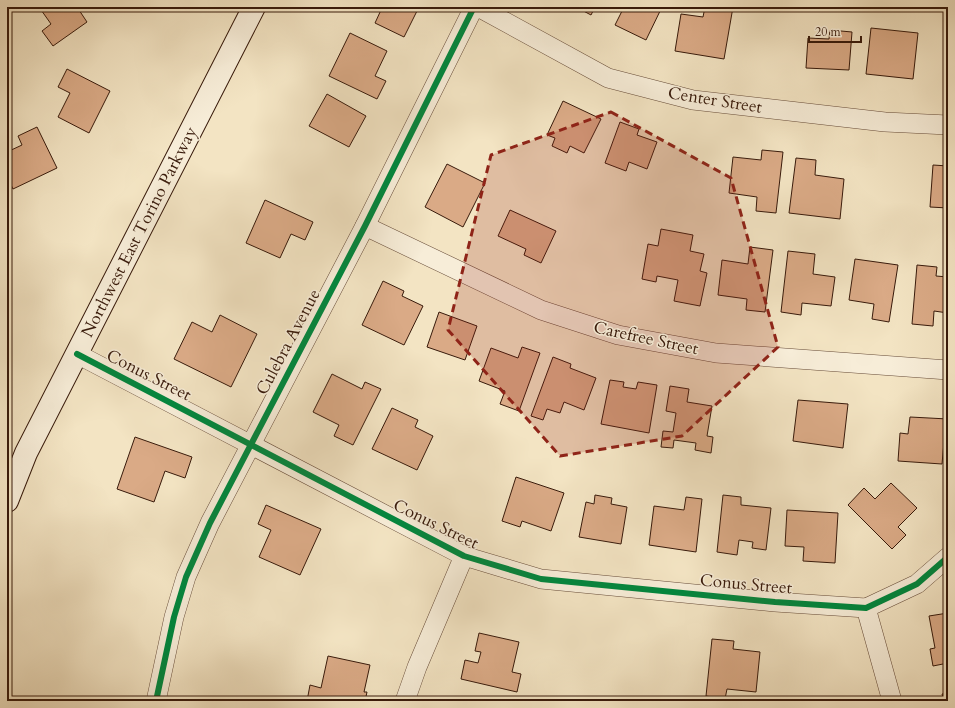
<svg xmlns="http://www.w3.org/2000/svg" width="955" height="708" viewBox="0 0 955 708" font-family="Cardo,serif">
  <rect width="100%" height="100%" fill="#f3e4c3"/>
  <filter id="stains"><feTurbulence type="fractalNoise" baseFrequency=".005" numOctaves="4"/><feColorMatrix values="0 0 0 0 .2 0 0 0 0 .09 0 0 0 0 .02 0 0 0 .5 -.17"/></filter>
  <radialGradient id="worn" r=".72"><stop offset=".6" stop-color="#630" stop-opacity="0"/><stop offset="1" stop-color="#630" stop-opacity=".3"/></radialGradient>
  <g fill="#daaa86" stroke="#381a0b">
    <path d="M39,7h38l10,15 -34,24 -11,-15 9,-7z"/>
    <path d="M374,7h45l-15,30 -29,-14 6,-13z"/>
    <path d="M576,7h19l-4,8z"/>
    <path d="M624,7h38l-16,33 -31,-15z"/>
    <path d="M705,7h28l-9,52 -49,-8 6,-37 22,3z"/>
    <path d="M871,28l47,5 -5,46 -47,-5z"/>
    <path d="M830,30l22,2 -3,38 -43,-2 2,-30 21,1z"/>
    <path d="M350,33l37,18 -12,25 11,5 -9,18 -48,-23z"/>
    <path d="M67,69l43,22 -21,42 -31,-16 12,-24 -12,-6z"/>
    <path d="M327,94l39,22 -17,31 -40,-21z"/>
    <path d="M563,101l38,18 -17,34 -14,-7 -3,7 -15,-7 3,-8 -8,-3z"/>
    <path d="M620,122l19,7 -2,6 20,7 -10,27 -18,-7 -3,9 -21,-8z"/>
    <path d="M37,127l20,41 -44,21 -6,-12v-25l15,-7 -4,-9z"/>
    <path d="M762,150l21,2 -7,61 -20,-2 1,-14 -28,-4 4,-36 28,3z"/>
    <path d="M796,158l20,2 -1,15 29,4 -4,40 -51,-6z"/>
    <path d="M447,164l38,19 -22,44 -38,-20z"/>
    <path d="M933,165l15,1v42l-18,-1z"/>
    <path d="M265,200l48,22 -8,18 -14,-6 -11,24 -34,-15z"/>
    <path d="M510,210l46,21 -15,32 -17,-8 2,-6 -28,-13z"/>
    <path d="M661,229l32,6 -3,16 14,3 -4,17 7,2 -7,33 -26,-5 4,-21 -21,-4 -1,6 -14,-3 6,-35 10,2z"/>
    <path d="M750,247l23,3 -8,62 -19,-2 1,-11 -29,-4 4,-35 26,4z"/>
    <path d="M788,251l27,3 -2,20 22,3 -4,29 -29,-3 -1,12 -20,-3z"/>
    <path d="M855,259l43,6 -9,57 -17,-3 2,-15 -25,-4z"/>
    <path d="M917,265l20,2 -1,9 12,1v36l-14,-2 -1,15 -21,-2z"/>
    <path d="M383,281l21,10 -2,5 21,10 -19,39 -42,-20z"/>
    <path d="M439,312l38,14 -12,34 -38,-13z"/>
    <path d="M220,315l37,19 -26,53 -57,-28 18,-37 20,10z"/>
    <path d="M522,347l18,6 -21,58 -19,-7 5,-13 -26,-10 12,-33 27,10z"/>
    <path d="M553,357l18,7 -1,4 26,10 -12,32 -20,-8 -4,11 -13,-4 -4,11 -12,-4z"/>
    <path d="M332,374l30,15 3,-7 16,7 -28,56 -19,-9 5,-11 -26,-13z"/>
    <path d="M610,380l14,2 -1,5 13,2 2,-7 19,3 -8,48 -48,-9z"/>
    <path d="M670,386l19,3 -2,13 25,4 -5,30 6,1 -2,16 -16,-3 1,-7 -22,-3 -1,8 -12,-1 2,-16 10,1 3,-19 -10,-2z"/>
    <path d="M798,400l50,4 -5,44 -50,-7z"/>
    <path d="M392,408l26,12 -3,7 18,9 -16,34 -45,-21z"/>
    <path d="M910,417l38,2v23h-4l-2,22 -44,-3 2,-28 8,1z"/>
    <path d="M135,437l57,20 -7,21 -20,-7 -11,31 -37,-13z"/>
    <path d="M516,477l48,16 -13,38 -29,-10 -2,6 -18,-6z"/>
    <path d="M891,483l26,25 -19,19 8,8 -14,14 -44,-44 16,-17 11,11z"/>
    <path d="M595,495l17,3 -1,6 16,3 -6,37 -42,-7 7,-35 8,2z"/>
    <path d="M723,495l18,2v8l30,3 -5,42 -14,-2 1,-6 -14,-2 -2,15 -20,-3z"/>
    <path d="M686,497l16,2 -6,53 -47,-7 5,-39 30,4z"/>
    <path d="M266,505l55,24 -21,46 -41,-18 12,-27 -13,-6z"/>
    <path d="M787,510l51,3 -3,50 -32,-2 1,-14 -19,-1z"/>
    <path d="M948,613v50l-15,3 -3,-17 5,-1 -6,-32z"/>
    <path d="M479,633l40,9 -7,30 9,2 -4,18 -56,-13 4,-19 13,3 3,-11 -6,-1z"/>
    <path d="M712,639l22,2 -1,8 27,3 -4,40 -29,-3 -2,10 -19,-3z"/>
    <path d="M328,656l42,9 -6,27h3l-2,9h-58l3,-16 11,3z"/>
    <path d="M948,693v8h-4l-2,-7z"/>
  </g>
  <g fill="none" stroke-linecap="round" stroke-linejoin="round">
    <defs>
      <g id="street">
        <path d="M478,7l130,71 85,22 192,22 63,3"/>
        <path d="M365,226l176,84 77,25 98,18 232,17"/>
        <path d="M77,354l387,202 77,23 234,23 91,6 51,-24 31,-27"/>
        <path d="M866,608l26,93"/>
        <path d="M156,701l18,-84 12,-40 24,-54 155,-297 109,-219"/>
        <path d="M405,701l12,-34 47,-111"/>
      </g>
      <path id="secondary" d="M7,501l19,-48 228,-446"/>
    </defs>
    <use href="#street" stroke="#674c39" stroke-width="20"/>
    <use href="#secondary" stroke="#381a0b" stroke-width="24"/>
    <use href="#street" stroke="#f7edd8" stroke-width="19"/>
    <use href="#secondary" stroke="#f7edd8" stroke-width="22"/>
    <defs>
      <g id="cycleway">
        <path d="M77,354l387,202 77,23 234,23 91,6 51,-24 31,-27"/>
        <path d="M156,701l18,-84 12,-40 24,-54 155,-297 109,-219"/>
      </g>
    </defs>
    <use href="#cycleway" stroke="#f7edd8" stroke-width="8"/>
    <use href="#cycleway" stroke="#00873e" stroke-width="6"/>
  </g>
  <path fill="#8f2418" fill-opacity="0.2" stroke="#8f2418" stroke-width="3" stroke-dasharray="8 5" stroke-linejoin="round" d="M611,112l120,66 47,169 -96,89 -122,20 -112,-126 43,-175z"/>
  <g text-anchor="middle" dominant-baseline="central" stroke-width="3" stroke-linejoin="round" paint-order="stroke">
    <g font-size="17" fill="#381a0b" stroke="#f7edd8">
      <text transform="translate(715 100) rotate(9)">Center Street</text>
      <text transform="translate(139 232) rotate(-63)">Northwest East Torino Parkway</text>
      <text transform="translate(646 338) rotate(12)">Carefree Street</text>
      <text transform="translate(288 342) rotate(-62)">Culebra Avenue</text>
      <text transform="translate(149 375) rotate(27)">Conus Street</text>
      <text transform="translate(436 524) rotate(26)">Conus Street</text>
      <text transform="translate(746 584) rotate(5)">Conus Street</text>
    </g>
  </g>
  <rect width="955" height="708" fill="none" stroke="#f3e4c3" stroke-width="24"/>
  <rect x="8" y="8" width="939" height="692" fill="none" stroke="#381a0b" stroke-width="2"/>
  <rect x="12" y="12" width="931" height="684" fill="none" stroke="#381a0b"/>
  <path d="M809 36v6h52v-6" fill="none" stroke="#381a0b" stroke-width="2"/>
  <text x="815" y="36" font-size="12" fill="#381a0b" stroke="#f7edd8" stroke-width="3" paint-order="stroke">20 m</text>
  <rect width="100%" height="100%" filter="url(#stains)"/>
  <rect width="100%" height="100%" fill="url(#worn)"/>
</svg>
